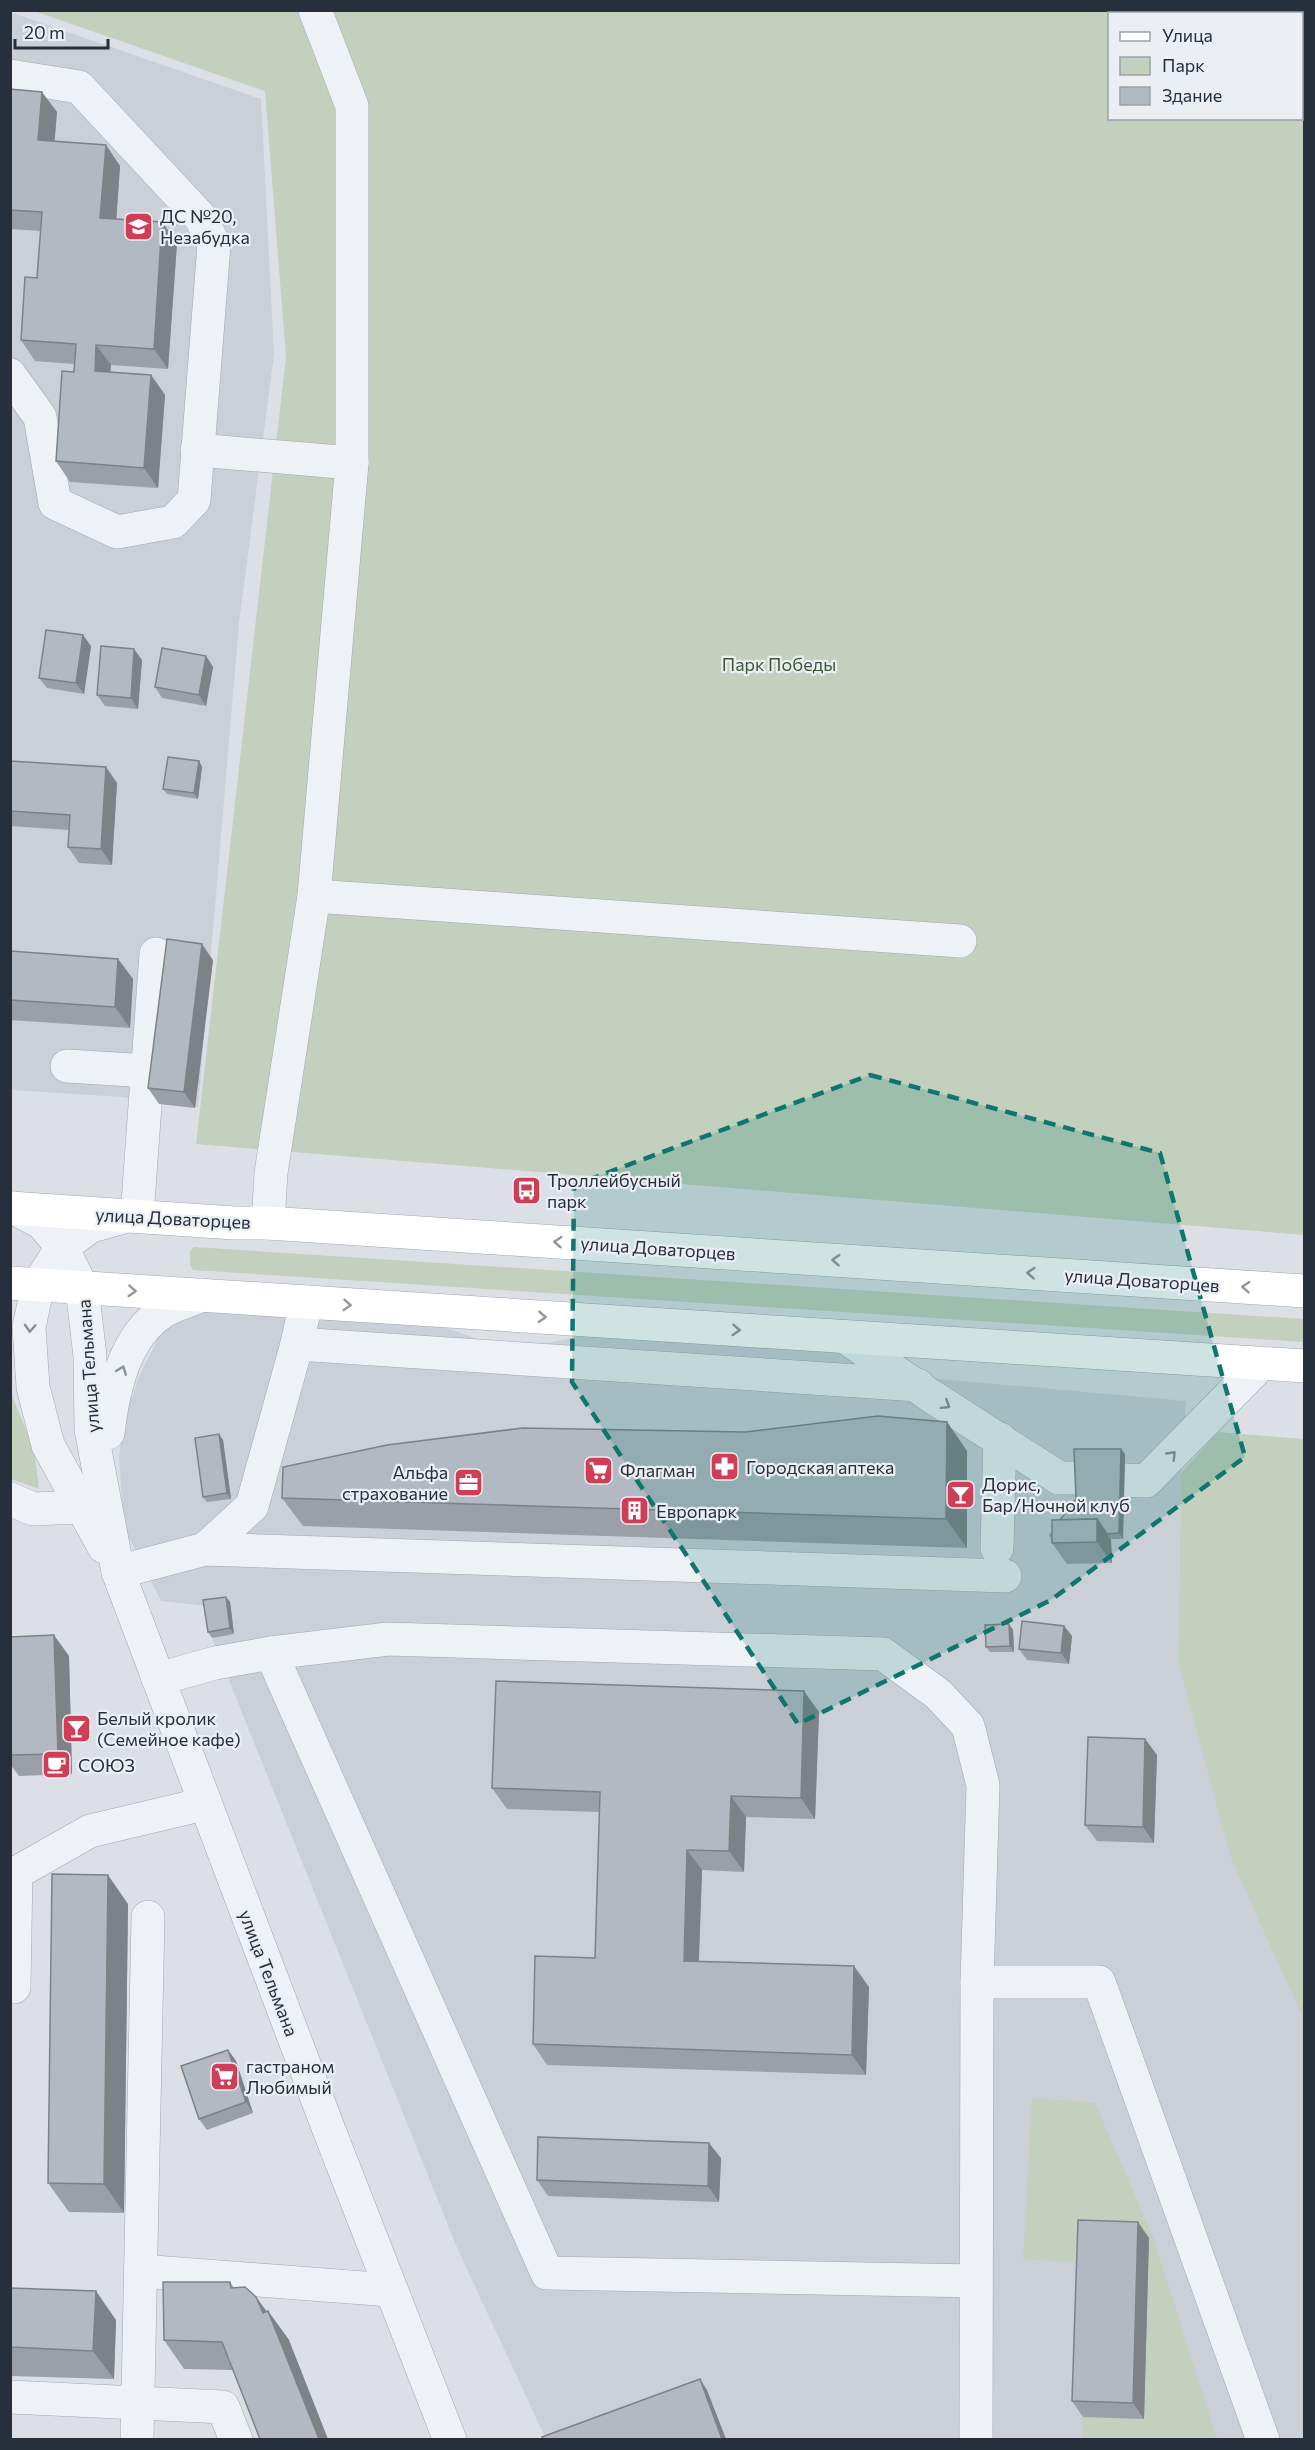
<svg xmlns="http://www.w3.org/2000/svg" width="1315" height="2450" viewBox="0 0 1315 2450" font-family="Commissioner,sans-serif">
  <rect width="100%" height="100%" fill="#dce0e6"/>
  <g fill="#cacfd8">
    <path d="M10,12l251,87 13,255 -35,269 -41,484 -76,-10 -111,-7z"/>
    <path d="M194,1311l245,14 40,15 60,5 47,-10 257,9 41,30 302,27 -5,72 -3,190 54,195 72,163v418h-758l-88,-189 -246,-612 -5,-32 -46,-5 -32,-63 -5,-15 -5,-66 5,-38 15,-42 19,-39 18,-19z"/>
  </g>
  <g fill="#c2d0bd" fill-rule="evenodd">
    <path d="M34,11h1270v1224l-1108,-91 90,-787 -21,-266zM1110,14h192v104h-192z"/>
    <path d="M194,1247l1110,72v23l-1111,-72 -3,-5v-14z"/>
    <path d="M10,1391l24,58 5,40 -28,-10z"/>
    <path d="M1218,1432l86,7v582l-73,-163 -53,-195 3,-190z"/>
    <path d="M1032,2098l63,5 59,137 63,199h-135l6,-176 -65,-4z"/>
  </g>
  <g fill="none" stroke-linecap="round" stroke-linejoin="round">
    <defs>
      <g id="minor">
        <path d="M10,76l69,11 122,131 13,27 -20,255 -21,22 -56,10 -62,-29 -15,-86 -30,-42"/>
        <path d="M197,450l155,13"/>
        <path d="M314,896l646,45"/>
        <path d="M67,1066l81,5"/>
        <path d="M14,1208l28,15 20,24 20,41 8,68 1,73 27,143 211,558 121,310"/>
        <path d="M137,1216l19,-262"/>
        <path d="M268,1223l3,-50 43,-277 38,-433v-357l-37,-96"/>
        <path d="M845,1337l86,59 128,82h20"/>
        <path d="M297,1344l621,41"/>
        <path d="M108,1433c5,-42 16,-97 56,-122 12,-7 27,-11 39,-16"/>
        <path d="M1124,1480l22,1 115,-117"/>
        <path d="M10,1499l23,10 48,-2"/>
        <path d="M104,1547l-56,-102 -15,-58 -4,-60 9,-42 24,-38 29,-21 36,-10"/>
        <path d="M997,1548l3,-109"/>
        <path d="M205,1549l47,-43 45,-162 9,-42"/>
        <path d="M118,1572l87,-23 800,27"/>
        <path d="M271,1653l276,620 429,8"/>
        <path d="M158,1679l57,-16 56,-10 117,-14 495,15 55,40 30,32 15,59 -6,197 -1,458"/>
        <path d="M977,1982h122l164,458"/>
        <path d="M10,1987h4l2,-114 74,-42 114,-27"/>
        <path d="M141,2271l249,19"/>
        <path d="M10,2397l213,10 13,33"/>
        <path d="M137,2440l11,-523"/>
      </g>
      <g id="major">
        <path d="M10,1208l224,15h34l1036,68"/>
        <path d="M10,1283l1294,83"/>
      </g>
    </defs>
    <use href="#minor" stroke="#a2a7b0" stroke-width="34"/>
    <use href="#major" stroke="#9ba5b2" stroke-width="34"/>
    <use href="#minor" stroke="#eef1f5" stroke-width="33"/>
    <use href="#major" stroke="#fff" stroke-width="33"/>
  </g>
  <g fill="#9a9fa8">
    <path d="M10,89l47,23 -3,30 52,3 14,21 -4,53 46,3 15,21 -9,126 -57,-4 -1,7 41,3 14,20 -7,93 -88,-6 -14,-21 18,-89v-8l-39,-3 -14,-21 16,-62 4,-47 -31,-2z"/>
    <path d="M91,646l-7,48 -37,-6 -8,-10z"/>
    <path d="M206,656l7,11 -7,39 -44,-8 -7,-11z"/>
    <path d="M142,660l-4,49 -33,-3 -8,-11z"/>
    <path d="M10,761l107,22 -5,82 -33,-2 -11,-16 1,-17 -59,-4z"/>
    <path d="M199,761l3,6 -4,32 -31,-5 -4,-5z"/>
    <path d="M10,951l108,8 15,20 -3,49 -120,-8z"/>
    <path d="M213,960l-18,148 -36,-4 -11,-16z"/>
    <path d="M947,1422l20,29v97l-664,-22 -21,-28 463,-66z"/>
    <path d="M223,1440l8,59 -24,3 -4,-5z"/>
    <path d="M1125,1454l-2,85h-12l1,24 -45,1 -15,-21v-3l-3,-5 11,-15z"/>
    <path d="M226,1597l4,5 4,32 -22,4 -4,-6z"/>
    <path d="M1009,1624l4,6 1,22h-24l-4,-5z"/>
    <path d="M1064,1626l8,10 -3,28 -42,-4 -8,-11z"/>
    <path d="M10,1637l59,19 3,118 -53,2 -9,-12z"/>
    <path d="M819,1712l-4,107 -69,-2 -2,55 -42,-2 -3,91 170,26 -3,88 -319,-10 -14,-21 62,-86 5,-146 -93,-3 -15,-21z"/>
    <path d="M1145,1739l12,16 -3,88 -57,-2 -12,-16z"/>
    <path d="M128,1904l-4,309 -55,-1 -21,-29z"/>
    <path d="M228,2050l8,11 17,52 -46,17 -8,-11z"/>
    <path d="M721,2158l-2,44 -171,-6 -11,-16z"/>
    <path d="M1149,2238l-5,181 -61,-2 -11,-16z"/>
    <path d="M230,2282l4,6 22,9 11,15 1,-1 21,29 -56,30 -49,-1 -20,-29z"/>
    <path d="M10,2288l106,32 -2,59 -104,-3z"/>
  </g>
  <g fill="#7d8288">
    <path d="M42,92l15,20 -4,49 -15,-21z"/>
    <path d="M106,145l14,21 -5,73 -15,-21z"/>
    <path d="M162,222l15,21 -9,126 -14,-20z"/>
    <path d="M96,345l15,20 -2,26 -14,-20z"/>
    <path d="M151,375l14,20 -7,93 -14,-20z"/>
    <path d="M83,635l8,11 -7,48 -8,-11z"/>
    <path d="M134,649l8,11 -4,49 -7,-11z"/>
    <path d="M206,656l7,11 -7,39 -7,-11z"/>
    <path d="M199,761l3,6 -4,32 -4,-6z"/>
    <path d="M106,767l11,16 -5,82 -11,-16z"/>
    <path d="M202,944l11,16 -18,148 -11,-16z"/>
    <path d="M118,959l15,20 -3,49 -15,-21z"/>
    <path d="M947,1422l20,29v97l-21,-29z"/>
    <path d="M219,1434l4,6 8,59 -4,-6z"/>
    <path d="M1121,1449l4,5 -2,85 -4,-6z"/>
    <path d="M1097,1519l14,21 1,23 -15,-21z"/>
    <path d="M226,1597l4,5 4,32 -4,-6z"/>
    <path d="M1009,1624l4,6 1,22 -4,-6z"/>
    <path d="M1064,1626l8,10 -3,28 -8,-11z"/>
    <path d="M54,1635l15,21 3,118 -14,-20z"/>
    <path d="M804,1691l15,21 -4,107 -14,-21z"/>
    <path d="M1145,1739l12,16 -3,88 -11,-16z"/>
    <path d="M731,1796l15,21 -2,55 -15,-21z"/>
    <path d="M687,1850l15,20 -4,111 -14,-20z"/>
    <path d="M108,1875l20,29 -4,309 -20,-29z"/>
    <path d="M854,1966l15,21 -3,88 -14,-20z"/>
    <path d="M228,2050l8,11 17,52 -7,-11z"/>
    <path d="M709,2143l12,15 -2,44 -11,-16z"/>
    <path d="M1138,2222l11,16 -5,181 -11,-16z"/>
    <path d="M96,2291l20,29 -2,59 -21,-28z"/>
    <path d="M256,2297l16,22 -4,-8 21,29 39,99h-9z"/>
    <path d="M700,2379l7,11 19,49h-4z"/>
  </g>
  <g fill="#b3b9c3" stroke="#7d8288" stroke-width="1.5">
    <path d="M10,89l32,3 -4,48 68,5 -6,73 62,4 -8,127 -58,-4 -1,26 56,4 -7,93 -88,-7 6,-90 12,1 2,-28 -55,-4 4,-63 12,1 5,-66 -32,-2z"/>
    <path d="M46,630l37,5 -7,48 -37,-5z"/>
    <path d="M101,646l33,3 -3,49 -34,-3z"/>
    <path d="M162,648l44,8 -7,39 -44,-8z"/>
    <path d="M168,757l31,4 -5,32 -31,-4z"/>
    <path d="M10,761l96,6 -5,82 -33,-2 2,-32 -60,-4z"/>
    <path d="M167,939l35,5 -18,148 -36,-4z"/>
    <path d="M10,951l108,8 -3,48 -105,-7z"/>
    <path d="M878,1416l69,6 -1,97 -664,-21 1,-31 104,-22 136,-17 222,4z"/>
    <path d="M219,1434l8,59 -24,4 -8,-59z"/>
    <path d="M1074,1449h47l-2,84 -12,1 -10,-15 -37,1 16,-21z"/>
    <path d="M1097,1519v23l-45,1v-23z"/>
    <path d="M226,1597l4,31 -22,4 -5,-32z"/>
    <path d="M1022,1621l42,5 -3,27 -42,-4z"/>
    <path d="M1009,1624l1,22 -24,1 -1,-22z"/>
    <path d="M54,1635l4,119 -48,1v-118z"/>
    <path d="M496,1681l308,10 -3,107 -70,-2 -2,55 -42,-1 -3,111 170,5 -2,89 -319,-11 2,-88 60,2 5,-166 -108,-4z"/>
    <path d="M1088,1737l57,2 -2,88 -58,-2z"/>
    <path d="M52,1874l56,1 -4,309 -56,-1z"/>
    <path d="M228,2050l18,52 -47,17 -18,-53z"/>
    <path d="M538,2137l171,6 -1,43 -171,-6z"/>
    <path d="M1078,2220l60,2 -5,181 -61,-2z"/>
    <path d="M163,2282h67l1,6 14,-1 11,10 7,16 5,-2 51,128h-59l-38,-97 -58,-2z"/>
    <path d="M10,2288l86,3 -3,60 -83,-4z"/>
    <path d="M700,2379l22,60h-179l-1,-2z"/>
  </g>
  <defs><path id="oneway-chevron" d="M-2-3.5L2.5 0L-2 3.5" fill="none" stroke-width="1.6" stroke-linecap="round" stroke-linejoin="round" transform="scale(1.5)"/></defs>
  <g stroke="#92979e">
    <use href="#oneway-chevron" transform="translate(558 1242) rotate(-176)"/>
    <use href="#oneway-chevron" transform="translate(836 1260) rotate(-176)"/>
    <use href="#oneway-chevron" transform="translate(1031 1273) rotate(-176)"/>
    <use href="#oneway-chevron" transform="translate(1246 1287) rotate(-176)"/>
    <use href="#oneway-chevron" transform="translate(132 1291) rotate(4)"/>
    <use href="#oneway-chevron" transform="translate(347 1305) rotate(4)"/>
    <use href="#oneway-chevron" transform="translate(542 1317) rotate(4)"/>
    <use href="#oneway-chevron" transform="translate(736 1330) rotate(4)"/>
  </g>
  <g stroke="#8a9098">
    <use href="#oneway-chevron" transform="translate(30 1328) rotate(93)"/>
    <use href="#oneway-chevron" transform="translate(122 1370) rotate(-69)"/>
    <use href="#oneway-chevron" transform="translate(946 1405) rotate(32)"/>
    <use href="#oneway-chevron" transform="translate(1172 1455) rotate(-46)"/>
  </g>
  <path fill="#0f766e" fill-opacity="0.2" stroke="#0f766e" stroke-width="4.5" stroke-dasharray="12 8" stroke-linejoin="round" d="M870,1075l290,78 85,304 -194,143 -253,124 -226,-342 2,-197z"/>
  <defs>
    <symbol id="school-square" viewBox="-11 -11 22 22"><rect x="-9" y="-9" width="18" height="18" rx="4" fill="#ce3f57" stroke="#ebeff4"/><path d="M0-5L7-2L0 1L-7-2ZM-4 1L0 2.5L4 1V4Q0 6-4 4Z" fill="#fff"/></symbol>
    <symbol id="bus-square" viewBox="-11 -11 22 22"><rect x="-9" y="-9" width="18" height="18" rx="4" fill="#ce3f57" stroke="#ebeff4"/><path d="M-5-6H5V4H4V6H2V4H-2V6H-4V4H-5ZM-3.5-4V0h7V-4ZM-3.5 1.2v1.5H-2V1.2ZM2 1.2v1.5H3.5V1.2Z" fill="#fff"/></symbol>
    <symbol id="pharmacy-square" viewBox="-11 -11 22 22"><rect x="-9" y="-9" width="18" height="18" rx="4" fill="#ce3f57" stroke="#ebeff4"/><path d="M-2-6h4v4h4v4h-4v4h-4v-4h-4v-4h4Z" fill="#fff"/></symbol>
    <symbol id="supermarket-square" viewBox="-11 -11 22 22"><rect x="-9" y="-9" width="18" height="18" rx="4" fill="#ce3f57" stroke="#ebeff4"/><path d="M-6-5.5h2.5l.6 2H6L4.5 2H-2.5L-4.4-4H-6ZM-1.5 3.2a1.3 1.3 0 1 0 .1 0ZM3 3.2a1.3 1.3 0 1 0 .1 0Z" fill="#fff"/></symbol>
    <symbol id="office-square" viewBox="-11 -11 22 22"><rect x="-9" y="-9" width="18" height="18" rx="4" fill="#ce3f57" stroke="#ebeff4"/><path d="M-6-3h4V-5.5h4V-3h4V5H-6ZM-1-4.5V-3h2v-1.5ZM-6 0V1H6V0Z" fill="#fff"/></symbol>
    <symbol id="bar-square" viewBox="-11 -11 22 22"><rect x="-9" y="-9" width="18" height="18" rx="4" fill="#ce3f57" stroke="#ebeff4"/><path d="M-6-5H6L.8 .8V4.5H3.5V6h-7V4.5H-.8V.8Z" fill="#fff"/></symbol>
    <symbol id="building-square" viewBox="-11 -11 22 22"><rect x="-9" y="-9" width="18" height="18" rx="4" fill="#ce3f57" stroke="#ebeff4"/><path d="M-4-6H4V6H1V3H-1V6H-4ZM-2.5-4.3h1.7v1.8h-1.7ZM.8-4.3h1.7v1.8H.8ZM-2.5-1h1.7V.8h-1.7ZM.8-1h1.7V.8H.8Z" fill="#fff"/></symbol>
    <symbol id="cafe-square" viewBox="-11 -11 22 22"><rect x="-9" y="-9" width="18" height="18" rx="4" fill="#ce3f57" stroke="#ebeff4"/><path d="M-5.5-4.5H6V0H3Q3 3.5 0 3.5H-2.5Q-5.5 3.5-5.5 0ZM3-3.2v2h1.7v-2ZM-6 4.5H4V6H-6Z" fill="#fff"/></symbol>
  </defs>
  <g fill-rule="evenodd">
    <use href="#school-square" x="122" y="210" width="33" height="33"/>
    <use href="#bus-square" x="510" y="1174" width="33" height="33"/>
    <use href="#pharmacy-square" x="708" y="1450" width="33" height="33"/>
    <use href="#supermarket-square" x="582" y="1454" width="33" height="33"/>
    <use href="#office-square" x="452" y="1466" width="33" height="33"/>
    <use href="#bar-square" x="944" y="1478" width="33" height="33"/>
    <use href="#building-square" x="618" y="1494" width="33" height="33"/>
    <use href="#bar-square" x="60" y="1712" width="33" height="33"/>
    <use href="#cafe-square" x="40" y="1748" width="33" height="33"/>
    <use href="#supermarket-square" x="208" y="2060" width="33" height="33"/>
  </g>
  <g text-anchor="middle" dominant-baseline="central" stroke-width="4.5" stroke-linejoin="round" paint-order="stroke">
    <g font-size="18" fill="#262f3c" stroke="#ebeff4" text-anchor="start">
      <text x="160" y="216">ДС №20,<tspan x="160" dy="21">Незабудка</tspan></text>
      <text x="547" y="1180">Троллейбусный<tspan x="547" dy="21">парк</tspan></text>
      <text x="746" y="1467">Городская аптека</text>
      <text x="620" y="1470">Флагман</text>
      <text x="448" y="1472" text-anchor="end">Альфа<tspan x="448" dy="21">страхование</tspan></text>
      <text x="982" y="1484">Дорис,<tspan x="982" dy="21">Бар/Ночной клуб</tspan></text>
      <text x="656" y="1511">Европарк</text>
      <text x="97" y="1718">Белый кролик<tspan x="97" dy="21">(Семейное кафе)</tspan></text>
      <text x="78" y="1765">СОЮЗ</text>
      <text x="246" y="2066">гастраном<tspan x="246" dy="21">Любимый</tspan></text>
    </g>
    <g font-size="18" fill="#3b5833" stroke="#ebeff4">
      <text x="779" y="664">Парк Победы</text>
    </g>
    <g font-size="18" fill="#262f3c" stroke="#ebeff4">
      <text transform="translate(173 1218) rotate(3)">улица Доваторцев</text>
      <text transform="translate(658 1248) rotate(4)">улица Доваторцев</text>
      <text transform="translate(1142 1280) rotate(4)">улица Доваторцев</text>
      <text transform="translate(88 1366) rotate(-94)">улица Тельмана</text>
      <text transform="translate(269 1973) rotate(69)">улица Тельмана</text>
    </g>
  </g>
  <rect width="1315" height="2450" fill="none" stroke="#262f3c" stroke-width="24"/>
  <rect x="1108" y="12" width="195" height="108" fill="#ebeff4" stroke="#9ca2aa" stroke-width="1.5"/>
  <rect x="1120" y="32" width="30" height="9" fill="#ffffff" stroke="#9ca2aa" stroke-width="1.5"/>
  <text x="1162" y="42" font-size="18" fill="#262f3c">Улица</text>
  <rect x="1120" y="57" width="30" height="18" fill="#c2d0bd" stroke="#9ca2aa" stroke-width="1.5"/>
  <text x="1162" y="72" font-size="18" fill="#262f3c">Парк</text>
  <rect x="1120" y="87" width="30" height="18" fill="#b3b9c3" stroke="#9ca2aa" stroke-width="1.5"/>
  <text x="1162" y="102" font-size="18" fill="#262f3c">Здание</text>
  <path d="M15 39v9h93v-9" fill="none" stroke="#262f3c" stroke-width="3"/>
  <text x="24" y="39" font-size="18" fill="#262f3c" stroke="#ebeff4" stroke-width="4.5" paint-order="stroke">20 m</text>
</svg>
